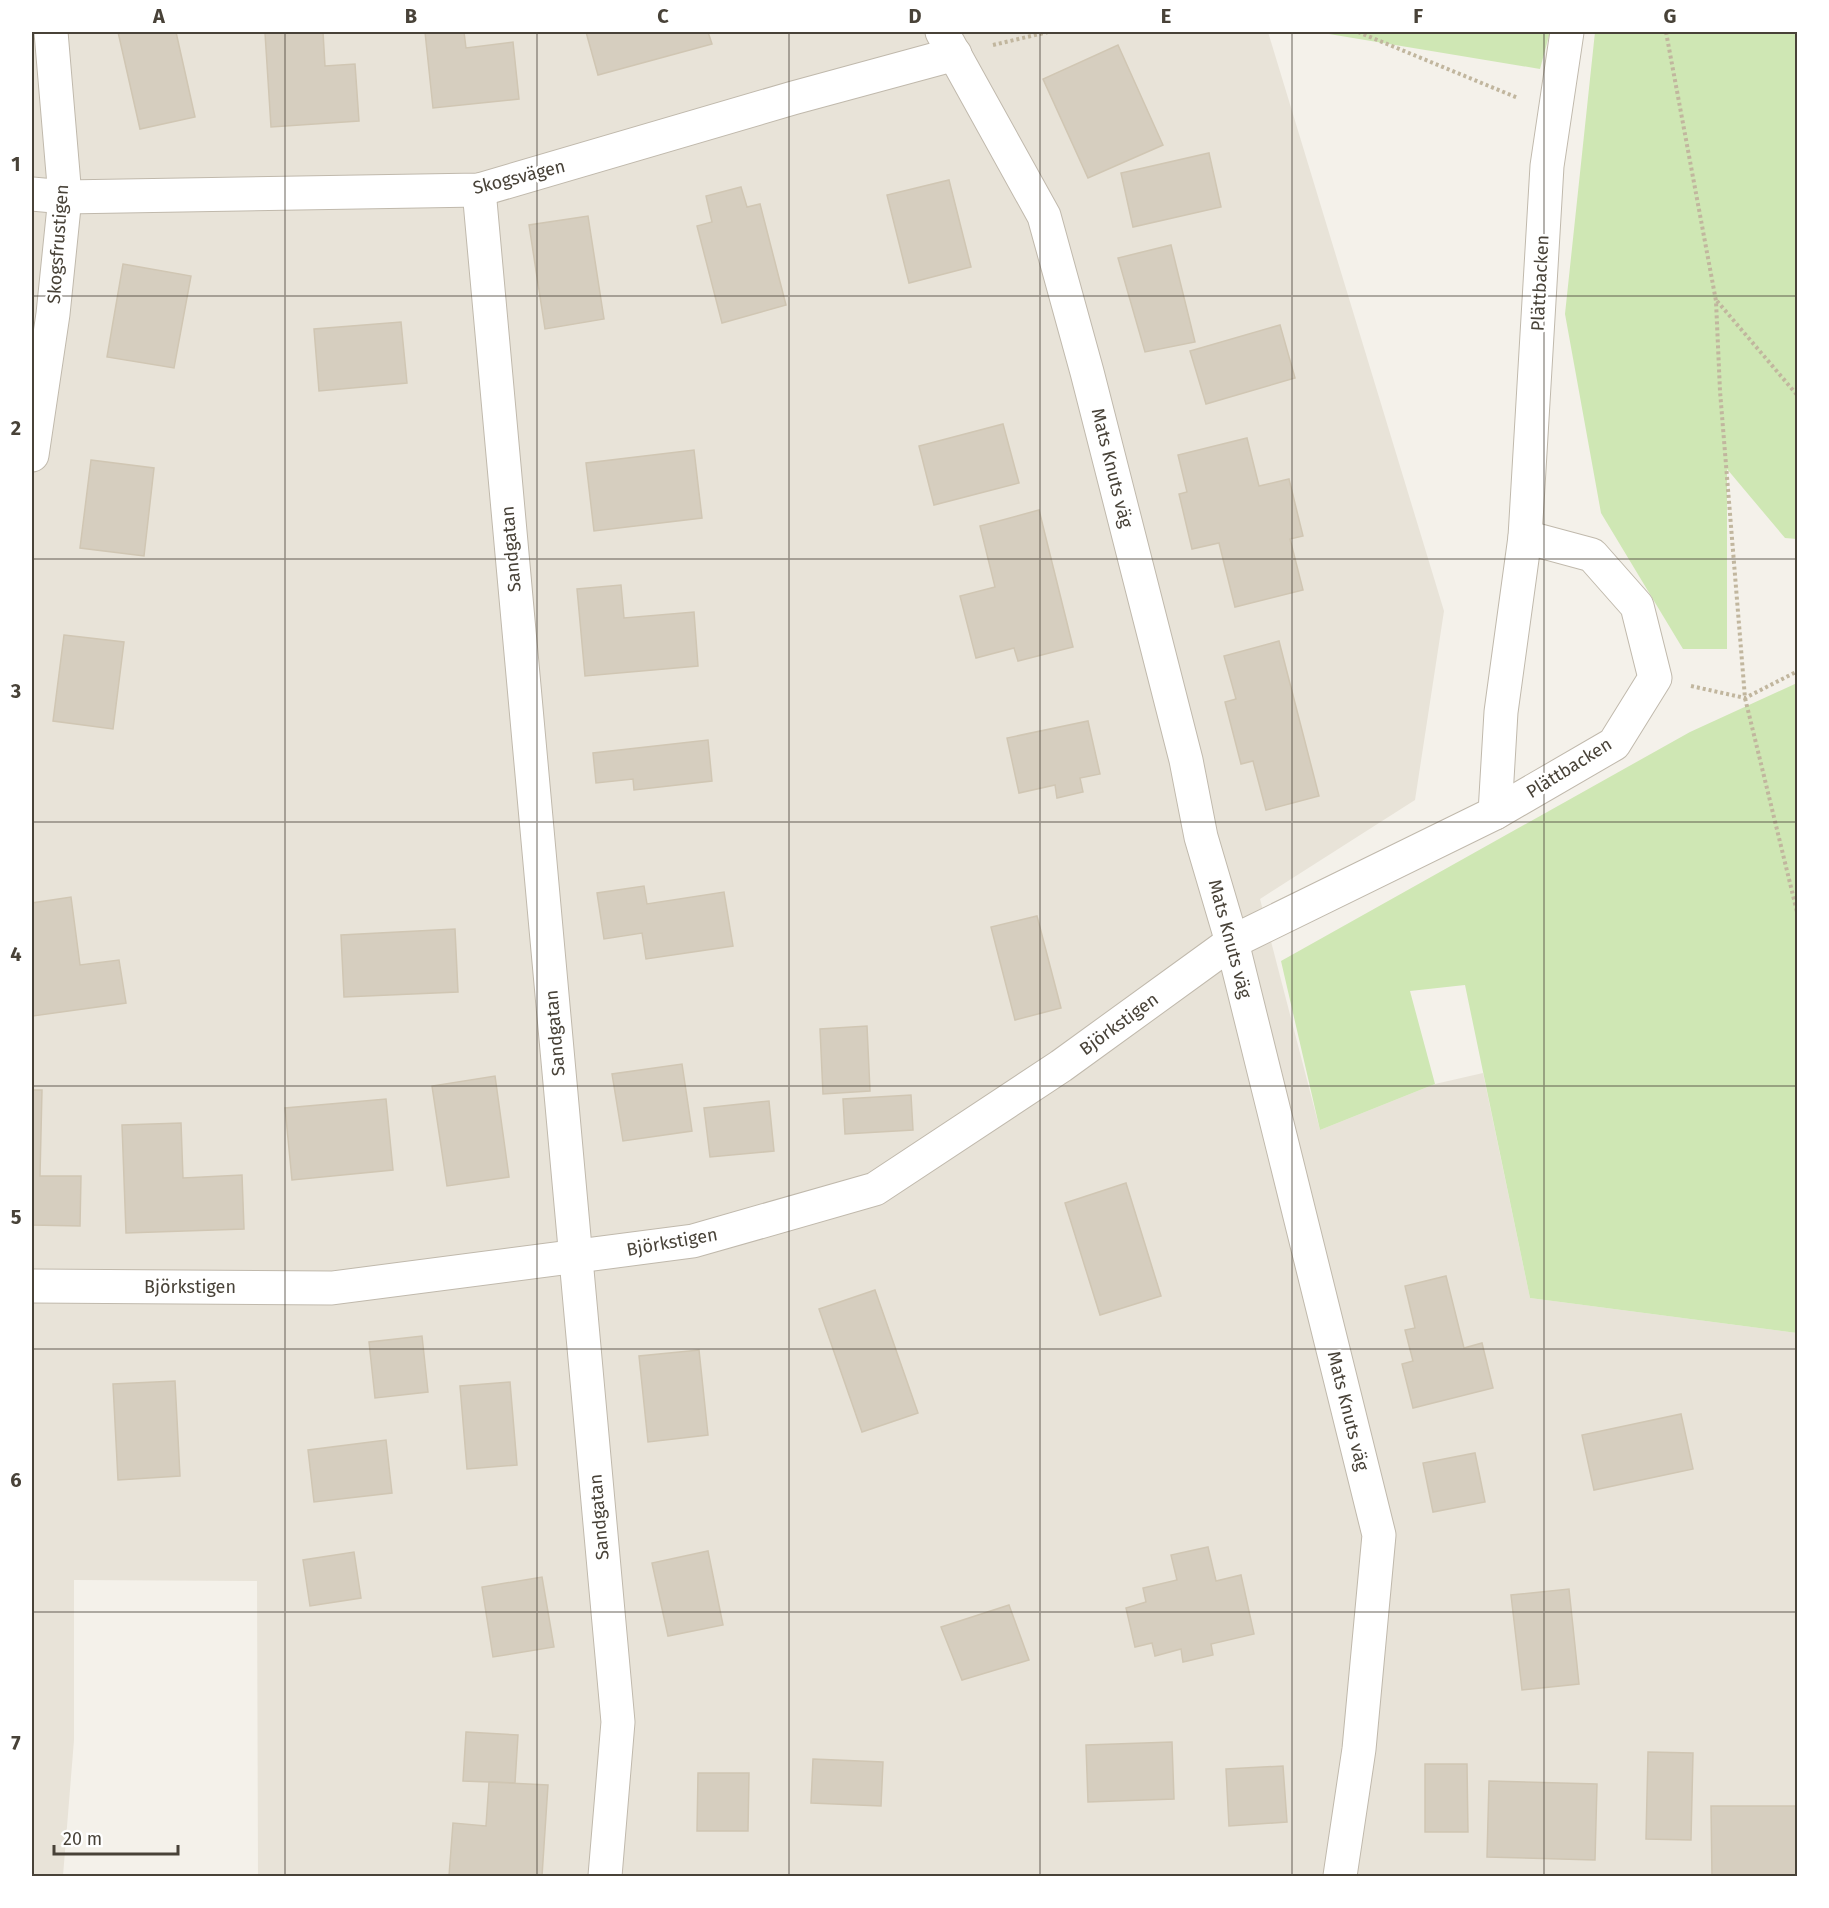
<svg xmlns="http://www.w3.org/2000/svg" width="1829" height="1908" viewBox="0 0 1829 1908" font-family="'Fira Sans',sans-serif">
  <rect width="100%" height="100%" fill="#f4f1ea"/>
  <path fill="#e8e3d8" d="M32,32h1236l176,579 -29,189 -155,99 60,231 115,-46 48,-11 47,225 267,35v543h-1539l-1,-295 -183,-1v160l-11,136h-31z"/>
  <g fill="#cfe7b4">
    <path d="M1317,32h233l-10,37z"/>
    <path d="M1595,32h202v507l-12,-1 -58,-69v180h-44l-82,-136 -36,-199z"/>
    <path d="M1797,683v650l-267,-35 -65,-313 -55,6 25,93 -115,46 -39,-169 409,-229z"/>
  </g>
  <g fill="#d6cebf" stroke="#d0c6b3" stroke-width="1.5">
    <path d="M118,32h58l19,85 -55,12z"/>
    <path d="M281,32h42l2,34 30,-2 4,57 -88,6 -6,-94z"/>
    <path d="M425,32h39l2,16 47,-6 6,57 -86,9z"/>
    <path d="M586,32h122l4,12 -114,31z"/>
    <path d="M1118,45l45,100 -75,33 -45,-99z"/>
    <path d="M1209,153l12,54 -88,20 -12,-54z"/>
    <path d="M949,180l22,87 -62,16 -22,-88z"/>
    <path d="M741,187l6,20 13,-3 26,101 -64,18 -25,-97 15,-4 -6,-26z"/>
    <path d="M588,216l16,103 -59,10 -16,-104z"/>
    <path d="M1171,245l24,97 -50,10 -27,-94z"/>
    <path d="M123,264l68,12 -17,92 -67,-11z"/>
    <path d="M401,322l6,61 -88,8 -5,-62z"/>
    <path d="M1280,325l15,53 -89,26 -16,-53z"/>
    <path d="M1003,424l16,59 -85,22 -15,-59z"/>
    <path d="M1247,438l12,48 30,-7 14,57 -13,3 13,51 -68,17 -16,-64 -27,6 -13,-55 8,-2 -9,-37z"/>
    <path d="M694,450l8,68 -108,13 -8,-68z"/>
    <path d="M91,460l63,8 -10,88 -64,-8z"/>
    <path d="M1039,510l34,137 -55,14 -4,-13 -38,10 -16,-62 35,-9 -15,-61z"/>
    <path d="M621,585l3,33 70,-6 4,54 -113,10 -8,-87z"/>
    <path d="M64,635l60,7 -11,87 -60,-8z"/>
    <path d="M1279,641l40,155 -53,14 -13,-49 -12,3 -16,-62 11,-3 -12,-43z"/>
    <path d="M1088,721l12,53 -20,4 3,14 -26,6 -2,-13 -36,8 -12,-55z"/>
    <path d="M708,740l4,41 -78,9 -1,-11 -37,4 -3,-30z"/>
    <path d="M644,886l3,18 77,-12 9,54 -87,13 -4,-26 -38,6 -7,-46z"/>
    <path d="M71,897l9,68 39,-5 7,43 -93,13 -1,-113z"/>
    <path d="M1037,916l24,92 -46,12 -24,-93z"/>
    <path d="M455,929l3,63 -114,5 -3,-62z"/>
    <path d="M867,1026l3,65 -47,3 -3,-65z"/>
    <path d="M682,1064l10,67 -69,10 -11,-67z"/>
    <path d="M495,1076l14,101 -62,9 -15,-100z"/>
    <path d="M32,1090h10l-2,86h41l-1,50 -48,-1z"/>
    <path d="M911,1095l2,35 -68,4 -2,-35z"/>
    <path d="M386,1099l7,71 -101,10 -7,-72z"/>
    <path d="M769,1101l5,50 -64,6 -6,-49z"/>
    <path d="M181,1123l2,55 59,-3 2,54 -118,4 -4,-108z"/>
    <path d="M1126,1183l35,113 -61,19 -35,-112z"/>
    <path d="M1446,1276l18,72 18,-5 11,45 -80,20 -11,-44 11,-3 -8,-31 10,-2 -10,-42z"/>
    <path d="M875,1290l43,123 -56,19 -43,-123z"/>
    <path d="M422,1336l6,56 -53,6 -6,-56z"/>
    <path d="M699,1350l9,85 -60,7 -9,-86z"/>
    <path d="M175,1381l5,95 -62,4 -5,-96z"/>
    <path d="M510,1382l7,83 -50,4 -7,-83z"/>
    <path d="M1681,1414l12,55 -99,21 -12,-55z"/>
    <path d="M386,1440l6,53 -78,9 -6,-52z"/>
    <path d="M1475,1453l10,49 -52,10 -10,-49z"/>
    <path d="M1208,1547l8,34 25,-6 13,59 -43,10 2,11 -30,7 -2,-13 -26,7 -3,-13 -17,4 -9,-39 20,-6 -3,-14 34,-8 -6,-25z"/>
    <path d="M708,1551l15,74 -55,11 -16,-73z"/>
    <path d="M354,1552l7,46 -51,8 -7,-46z"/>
    <path d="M542,1577l12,70 -61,10 -11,-70z"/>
    <path d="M1569,1589l10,95 -57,6 -11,-95z"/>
    <path d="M1009,1605l20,55 -67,20 -21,-53z"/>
    <path d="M466,1732l52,3 -3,48 -52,-2z"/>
    <path d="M1172,1742l2,57 -86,3 -2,-57z"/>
    <path d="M1648,1752l45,1 -2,87 -45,-1z"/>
    <path d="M813,1759l70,3 -2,44 -70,-3z"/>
    <path d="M1425,1764h42l1,68h-43z"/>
    <path d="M1283,1766l4,56 -58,4 -3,-57z"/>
    <path d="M698,1773h51l-1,58h-51z"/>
    <path d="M1489,1781l108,3 -2,76 -108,-3z"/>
    <path d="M489,1782l59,3 -6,91h-93l4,-53 33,3z"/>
    <path d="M1711,1806h87v70h-86z"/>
  </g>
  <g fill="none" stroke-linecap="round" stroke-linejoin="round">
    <defs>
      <g id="minor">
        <path d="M942,32l102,184 43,156 99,388 15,77 31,105 147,593 -20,214 -19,127"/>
        <path d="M479,190l139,1532 -13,154"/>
        <path d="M32,194l33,3 414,-7 314,-92 162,-44"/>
        <path d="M32,455l21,-141 12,-117 -14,-165"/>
        <path d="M1495,813l119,-69 41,-66 -18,-72 -45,-51 -67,-18"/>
        <path d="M32,1286l300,2 361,-47 182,-52 186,-123 171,-124 263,-129 6,-101 24,-175 22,-371 20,-134"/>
      </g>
    </defs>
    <use href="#minor" stroke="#c0b9ac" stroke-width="35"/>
    <g stroke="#c1b69e" stroke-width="4" stroke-dasharray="3 3" stroke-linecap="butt">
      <path d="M1358,32l160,66"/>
      <path d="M1666,32l50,269 4,90 25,307 53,218"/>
      <path d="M993,45l55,-13"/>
      <path d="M1717,301l81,95"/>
      <path d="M1691,686l54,12 53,-27"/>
    </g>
    <use href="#minor" stroke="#fff" stroke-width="33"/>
  </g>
  <path fill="none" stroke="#484238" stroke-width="1.5" stroke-opacity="0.55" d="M285,32v1844M537,32v1844M789,32v1844M1040,32v1844M1292,32v1844M1544,32v1844M32,296h1766M32,559h1766M32,822h1766M32,1086h1766M32,1349h1766M32,1612h1766"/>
  <g text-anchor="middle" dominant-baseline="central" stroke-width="5" stroke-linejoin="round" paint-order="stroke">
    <g font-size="18" fill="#484238" stroke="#fff">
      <text transform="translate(519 177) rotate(-14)">Skogsvägen</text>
      <text transform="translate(58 244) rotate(-86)">Skogsfrustigen</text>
      <text transform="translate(1540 283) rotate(-87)">Plättbacken</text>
      <text transform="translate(1112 468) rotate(76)">Mats Knuts väg</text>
      <text transform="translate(511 549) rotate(-95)">Sandgatan</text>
      <text transform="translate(1569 768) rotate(-32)">Plättbacken</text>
      <text transform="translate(1230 939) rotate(75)">Mats Knuts väg</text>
      <text transform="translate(1119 1024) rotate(-36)">Björkstigen</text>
      <text transform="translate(555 1033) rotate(-95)">Sandgatan</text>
      <text transform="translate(672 1242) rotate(-10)">Björkstigen</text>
      <text x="190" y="1287">Björkstigen</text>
      <text transform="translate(1348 1411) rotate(76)">Mats Knuts väg</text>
      <text transform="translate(599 1517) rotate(-95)">Sandgatan</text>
    </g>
  </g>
  <rect width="1829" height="1908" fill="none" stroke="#ffffff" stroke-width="66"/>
  <path d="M54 1845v9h124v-9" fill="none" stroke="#484238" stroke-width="3"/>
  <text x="63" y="1845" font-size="18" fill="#484238" stroke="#ffffff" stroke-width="4.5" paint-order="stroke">20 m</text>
  <rect x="33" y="33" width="1763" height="1842" fill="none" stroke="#484238" stroke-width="2"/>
  <g font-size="20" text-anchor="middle" font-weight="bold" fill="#484238">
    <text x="159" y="23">A</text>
    <text x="411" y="23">B</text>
    <text x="663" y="23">C</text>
    <text x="915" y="23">D</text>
    <text x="1166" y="23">E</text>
    <text x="1418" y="23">F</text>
    <text x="1670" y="23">G</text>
    <text x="16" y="171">1</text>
    <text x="16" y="435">2</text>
    <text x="16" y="698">3</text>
    <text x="16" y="961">4</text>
    <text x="16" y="1224">5</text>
    <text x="16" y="1487">6</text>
    <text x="16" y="1750">7</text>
  </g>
</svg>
